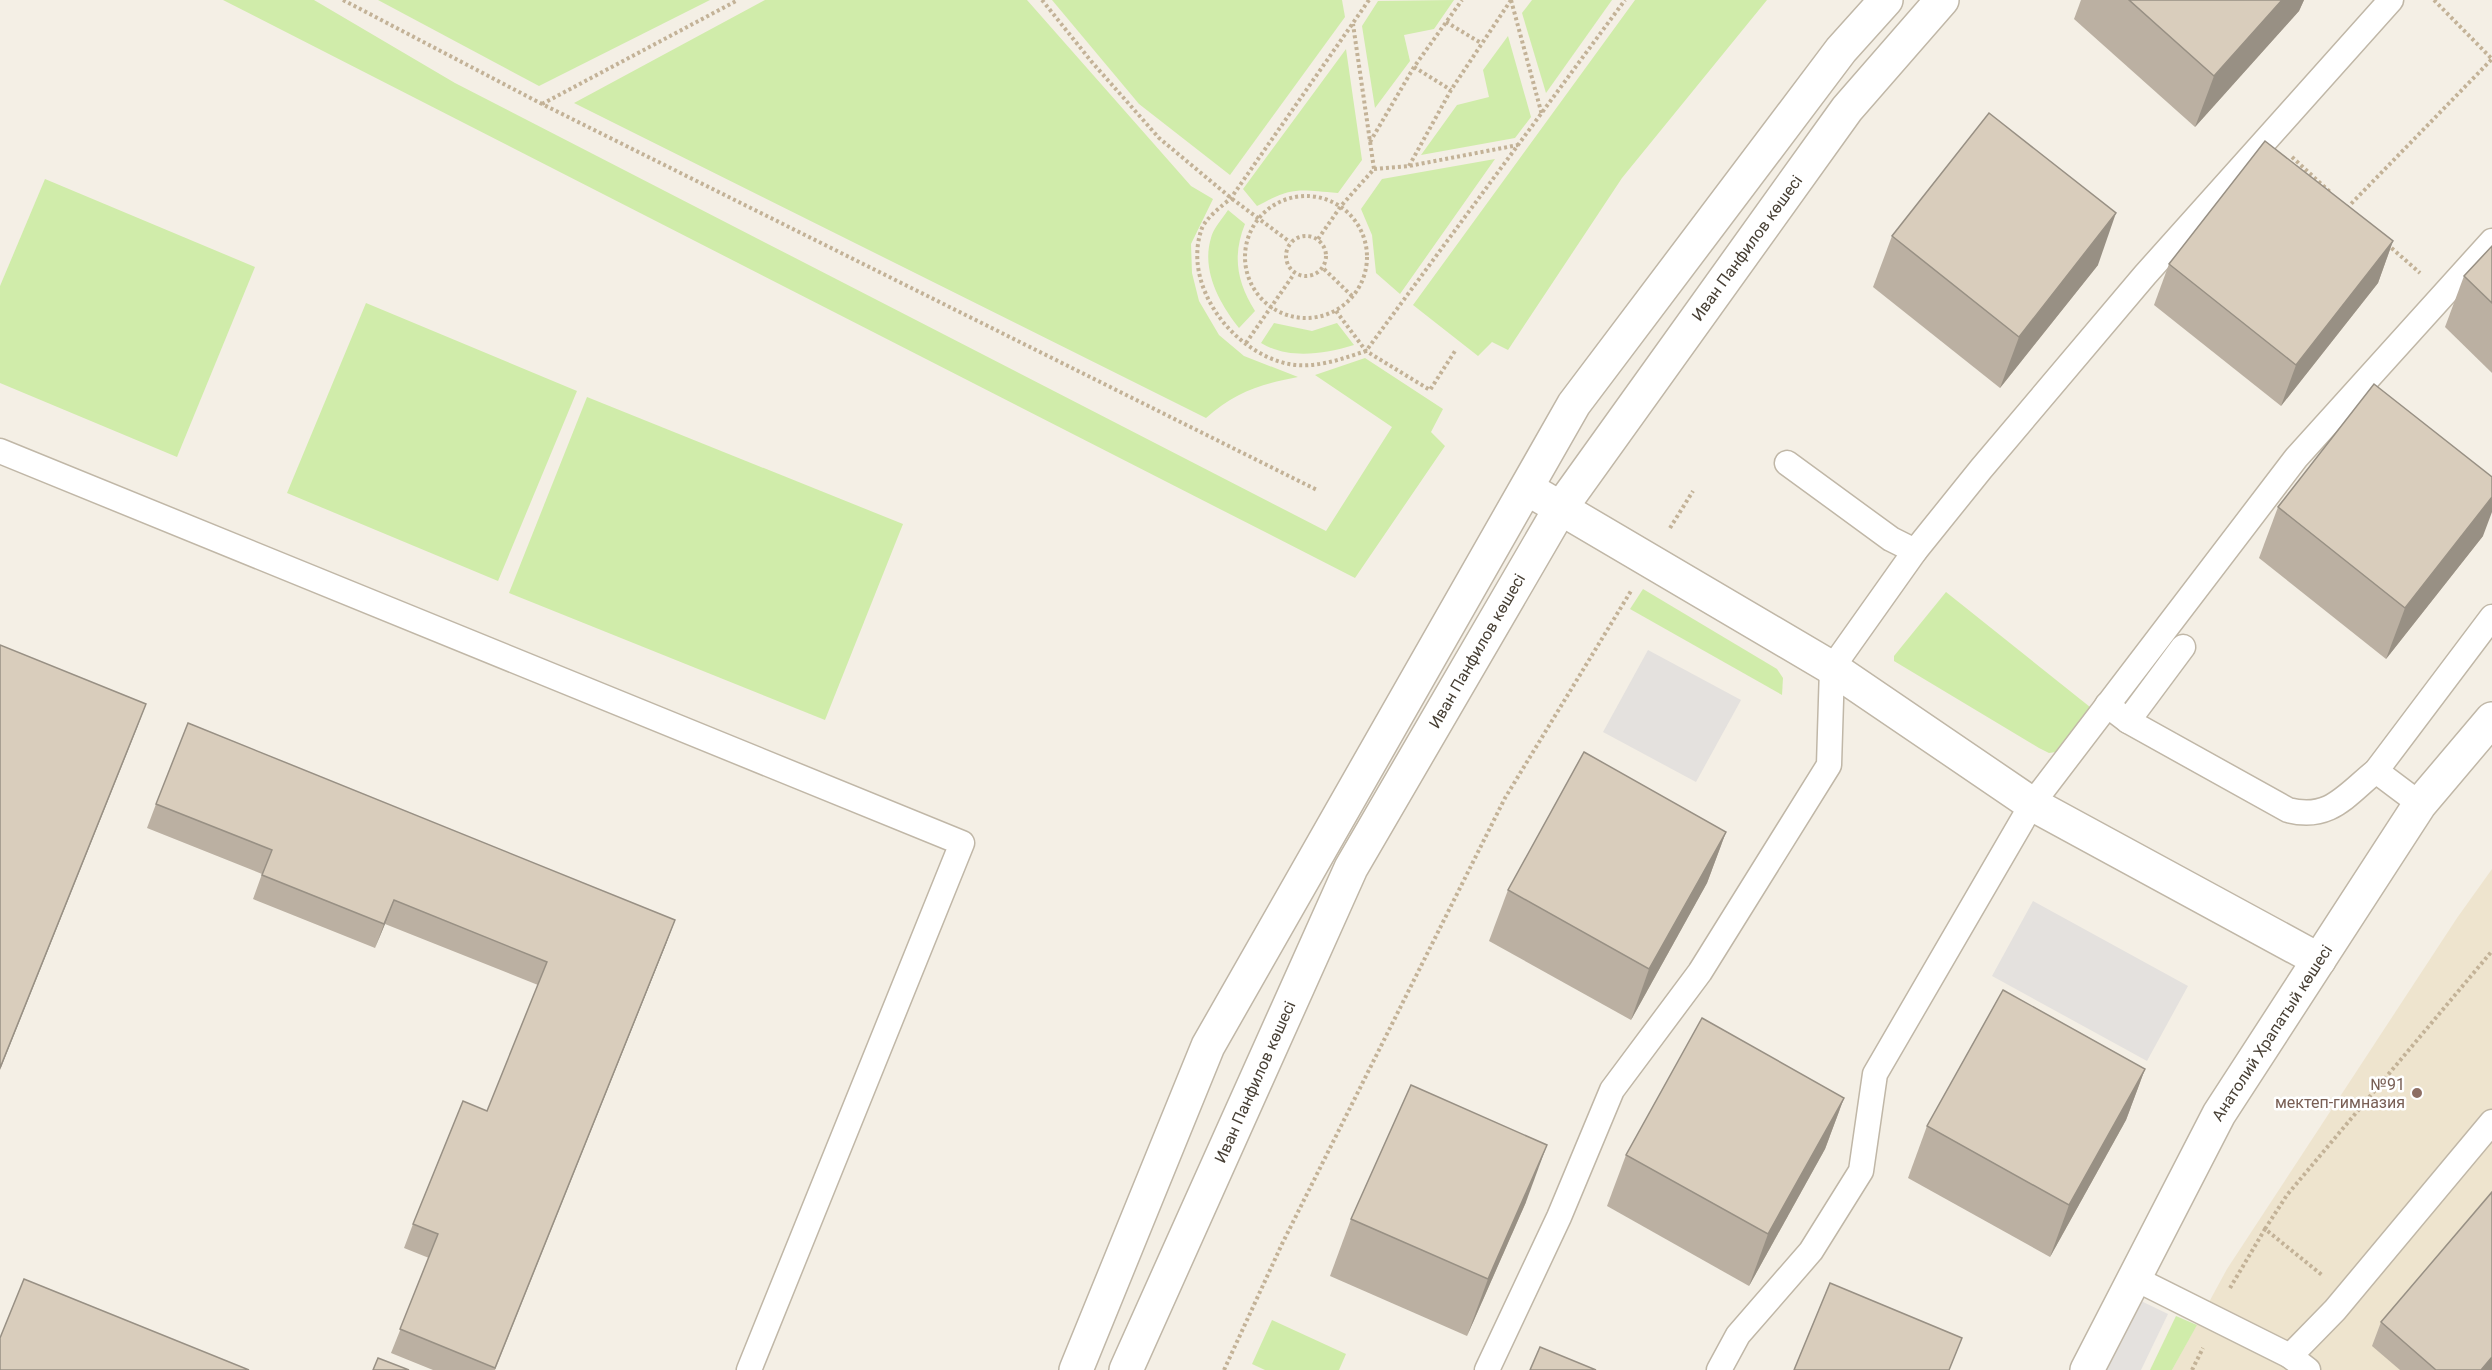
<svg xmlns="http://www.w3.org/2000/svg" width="2492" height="1370" viewBox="0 0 2492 1370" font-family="Roboto,sans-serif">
  <rect width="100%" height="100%" fill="#f4efe5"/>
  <path fill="#eee4ce" d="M2492,869v501h-320l55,-101 230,-351z"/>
  <g fill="#d0ecaa">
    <path d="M223,0h91l141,83 871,448 66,-104 -77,-52 50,-17 78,51 -12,23 14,14 -90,132z"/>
    <path d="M378,0h332l-171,86z"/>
    <path d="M765,0h262l164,186 22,13 -22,45 1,29 7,28 20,34 25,21 54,21c-37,7 -63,15 -92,41l-632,-315z"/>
    <path d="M1052,0h290l3,17 -115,158 -91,-71z"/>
    <path d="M1454,0l-20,29 -30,6 6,26 -35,47 -13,-82 16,-25z"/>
    <path d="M1532,0h80l-66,93 -24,-80z"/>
    <path d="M1635,0h132l-145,178 -114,172 -16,-8 -14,14 -65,-51z"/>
    <path d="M1508,36l23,81 -16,21 -94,17 36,-50 32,-8 -6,-27z"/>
    <path d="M1346,49l16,111 -24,33c-40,-3 -44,-7 -81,13l-14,-17z"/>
    <path d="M1495,159l-95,135 -24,-21 -4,-38 -11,-26 21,-30z"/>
    <path d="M45,179l210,88 -78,190 -177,-74v-97z"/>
    <path d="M1228,210l17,14c-13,32 -8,58 10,87l-16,17c-19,-24 -38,-57 -28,-90 2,-9 11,-19 17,-28z"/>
    <path d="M366,303l211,88 -79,190 -211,-88z"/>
    <path d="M1274,323l38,8 25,-8 17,22c-30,9 -65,15 -93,-2z"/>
    <path d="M587,397l316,127 -78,196 -316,-127z"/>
    <path d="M1643,589l134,80 6,9 -1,17 -152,-86z"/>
    <path d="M1946,592l144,115 -34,45 -7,1 -10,-5 -145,-87v-5z"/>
    <path d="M2176,1316l21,9 -25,45h-22z"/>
    <path d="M1272,1320l74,34 -7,16h-74l-13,-6z"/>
  </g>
  <g fill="#e4e1de">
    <path d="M1648,650l93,50 -45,82 -93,-50z"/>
    <path d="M2033,901l155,85 -41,75 -155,-85z"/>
    <path d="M2139,1300l29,14 -27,56h-35z"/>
  </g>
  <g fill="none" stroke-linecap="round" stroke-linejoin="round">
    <defs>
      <g id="service">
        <path d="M0,451l962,392 -213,527"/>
        <path d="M1787,463l104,76 24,12"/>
        <path d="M2107,705l21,16 160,89c42,11 58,-15 88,-39l44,33"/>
        <path d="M2128,721l55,-74"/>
        <path d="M2376,771l116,-154"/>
        <path d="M2134,1278l156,78 45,-46 157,-188"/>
        <path d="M2290,1356l18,14"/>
        <path d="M1487,1370l72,-153 53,-127 88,-118 129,-207 3,-97 83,-117 66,-82 164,-194 246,-275"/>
        <path d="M1719,1370l19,-35 73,-84 50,-80 14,-97 157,-270 264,-346 196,-217"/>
      </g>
      <g id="minor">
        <path d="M1528,489l304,179 200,136 287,156"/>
        <path d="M2087,1370l132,-256 201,-310 72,-85"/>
      </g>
      <g id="tertiary">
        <path d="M1076,1370l132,-324 366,-642 267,-354 45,-50"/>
        <path d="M1126,1370l225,-502 209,-359 287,-400 95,-109"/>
      </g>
    </defs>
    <use href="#service" stroke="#c0b7a7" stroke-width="27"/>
    <use href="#minor" stroke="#c0b7a7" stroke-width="36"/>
    <use href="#tertiary" stroke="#c0b7a7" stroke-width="36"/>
    <g stroke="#c3b297" stroke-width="4" stroke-dasharray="3 3" stroke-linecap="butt">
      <path d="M343,0l199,104 775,386"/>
      <path d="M1042,0l49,61 68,77 72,60 59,44"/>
      <path d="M1369,0l-138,198c-9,8 -25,20 -29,30 -21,57 31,125 87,136 25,5 53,-5 77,-13l259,-351"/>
      <path d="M1511,0l31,115"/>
      <path d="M2434,0l58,59"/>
      <path d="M1446,22l35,21"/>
      <path d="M1414,67l37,23"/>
      <path d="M542,104l196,-104"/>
      <path d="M1370,142l44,-75 48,-67"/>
      <path d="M2292,157l39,36"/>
      <path d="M1409,166l42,-76 60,-90"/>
      <path d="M1374,169l35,-3 109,-21"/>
      <circle cx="1306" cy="257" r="61"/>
      <path d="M2347,208l145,-149"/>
      <circle cx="1306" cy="256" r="20"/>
      <path d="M1318,239l23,-33 33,-37 -21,-145"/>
      <path d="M2387,244l33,29"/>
      <path d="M1324,269l29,28"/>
      <path d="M1336,311l30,40 64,39 25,-39"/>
      <path d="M1246,343l48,-69"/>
      <path d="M1670,528l23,-37"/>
      <path d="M2265,1229l22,-34 205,-244"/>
      <path d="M2230,1288l35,-59 57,46"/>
      <path d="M1224,1370l58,-126 223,-446 126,-207"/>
      <path d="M2192,1370l11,-22"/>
    </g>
    <use href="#service" stroke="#fff" stroke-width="24"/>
    <use href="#minor" stroke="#fff" stroke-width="33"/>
    <use href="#tertiary" stroke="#fff" stroke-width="33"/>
  </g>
  <g fill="#bbb0a2">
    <path d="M2081,0h223l-5,11 -104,116 -121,-108z"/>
    <path d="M1892,236l206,29 -98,123 -127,-101z"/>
    <path d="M2393,241l-15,42 -97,123 -127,-101 15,-41z"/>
    <path d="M2492,246v127l-47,-46 19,-51z"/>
    <path d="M2278,507l205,29 -97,123 -127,-101z"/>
    <path d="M156,804l519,116 -9,24 -171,426h-62l-42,-17 38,-95 -25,-10 9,-24 74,-113 51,-126 -153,-61 -10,24 -122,-49 9,-25 -115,-46z"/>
    <path d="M1726,832l-19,51 -76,137 -142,-79 19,-51z"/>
    <path d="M2145,1069l-19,51 -76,137 -142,-79 19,-52z"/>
    <path d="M1844,1098l-19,51 -76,137 -142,-80 19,-51z"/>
    <path d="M1526,1202l-59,134 -137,-60 21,-57z"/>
    <path d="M2381,1322l111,48h-92l-28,-24z"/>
  </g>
  <g fill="#989084">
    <path d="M2282,0h22l-5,11 -104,116 19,-51z"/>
    <path d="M2116,213l-18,52 -98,123 19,-51z"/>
    <path d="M2393,241l-15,42 -97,123 15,-41z"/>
    <path d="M2492,497v15l-9,24 -97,123 19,-51z"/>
    <path d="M146,704l-9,24 -137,342v-2z"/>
    <path d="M1726,832l-19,51 -76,137 18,-51z"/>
    <path d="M394,900l-9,24 -10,24 9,-24z"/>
    <path d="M675,920l-9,24 -172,426z"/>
    <path d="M2145,1069l-19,51 -76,137 19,-52z"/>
    <path d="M1844,1098l-19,51 -76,137 19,-52z"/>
    <path d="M1547,1145l-21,57 -59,134 21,-57z"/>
    <path d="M2492,1357v13h-11z"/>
  </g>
  <g fill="#d9cdbc" stroke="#989084" stroke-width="1.5">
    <path d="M2129,0h153l-68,76z"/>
    <path d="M1989,113l127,100 -97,124 -127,-101z"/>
    <path d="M2265,141l128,100 -97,124 -127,-101z"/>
    <path d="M2492,246v57l-28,-27z"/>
    <path d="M2374,384l118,93v20l-87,111 -127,-101z"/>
    <path d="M0,645l146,59 -146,364z"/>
    <path d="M188,723l487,197 -180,448 -95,-39 38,-95 -25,-10 50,-123 24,10 60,-149 -153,-62 -10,24 -122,-49 10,-25 -116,-46z"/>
    <path d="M1584,752l142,80 -77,137 -141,-79z"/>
    <path d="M2003,990l142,79 -76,136 -142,-79z"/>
    <path d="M1702,1018l142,80 -76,136 -142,-79z"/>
    <path d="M1411,1085l136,60 -59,134 -137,-60z"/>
    <path d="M2492,1192v165l-11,13h-45l-55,-48z"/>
    <path d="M24,1279l225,91h-249v-32z"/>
    <path d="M1830,1283l132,55 -13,32h-155z"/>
    <path d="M1540,1347l56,23h-66z"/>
    <path d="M378,1358l31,12h-36z"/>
  </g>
  <circle fill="#8d6e63" stroke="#fff" stroke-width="2" cx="2417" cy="1093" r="6"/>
  <g text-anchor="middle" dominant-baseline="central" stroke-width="5" stroke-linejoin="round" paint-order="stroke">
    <g font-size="16" fill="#473f34" stroke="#fff">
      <text transform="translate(1747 248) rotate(-54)">Иван Панфилов көшесі</text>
      <text transform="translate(1477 651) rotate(-60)">Иван Панфилов көшесі</text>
      <text transform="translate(2272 1033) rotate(-57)">Анатолий Храпатый көшесі</text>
      <text transform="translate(1255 1082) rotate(-66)">Иван Панфилов көшесі</text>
    </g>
    <g font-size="16" fill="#785e54" stroke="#fff" text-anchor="end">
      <text x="2405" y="1084">№91<tspan x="2405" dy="18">мектеп-гимназия</tspan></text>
    </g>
  </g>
</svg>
